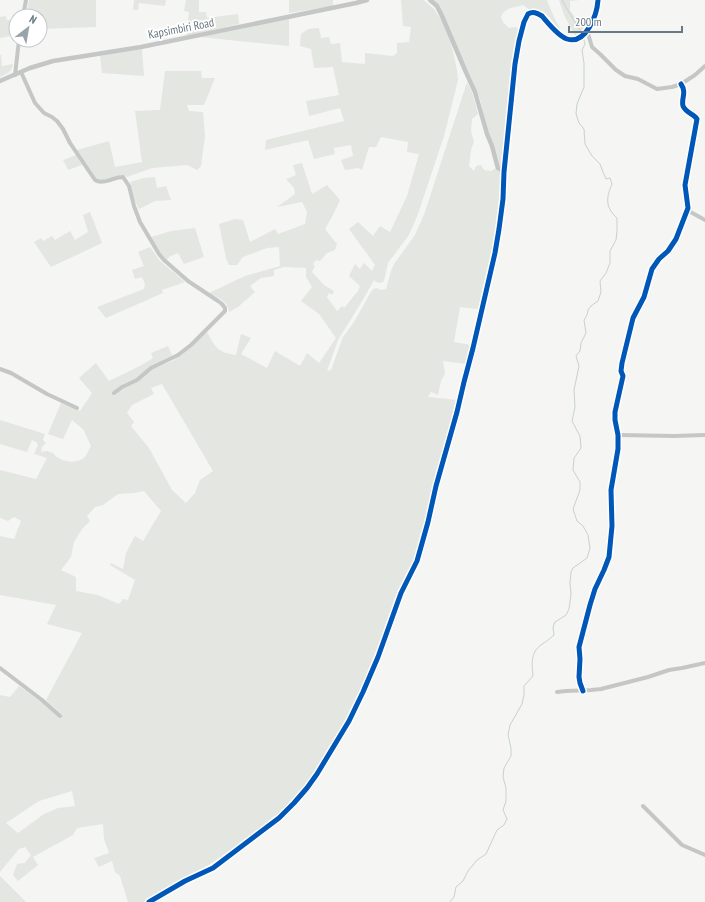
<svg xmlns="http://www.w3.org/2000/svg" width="705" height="902" viewBox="0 0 705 902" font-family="'PT Sans Narrow',sans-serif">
  <rect width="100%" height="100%" fill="#f5f5f4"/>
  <g fill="#e4e6e1" fill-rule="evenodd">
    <path d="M29,0h67v27l-56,2v-13h-14z"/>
    <path d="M134,0h32l-1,6 -26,-3 -1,7h-5z"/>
    <path d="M186,0h13v12h7l1,6 31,-4 1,10 -53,12 3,-24 -5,-1z"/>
    <path d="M289,0h44v6l-44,7z"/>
    <path d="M401,0h21l3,1 9,8 8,12 9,22 6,27 1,10 -14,56 -26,78 -9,21 -21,28 -4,18 -3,2 -5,-1 -2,-2 -10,18 -26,42 -11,31 4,-1 12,-33 11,-15 18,-32 4,-2 6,2 4,-1 5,-18 3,-7 21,-29 10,-23 42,-130 5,10 6,22 -6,5 -1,12 3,11 -3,8 -2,16 5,5 2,-5 5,-1 3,5 7,1 5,-3 5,6 -2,26 -5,41 -16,68 -18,-2 -6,35 17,3 -5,19 -23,-3 2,13 -4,7 -3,14 -7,-3 -3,5 29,3 -13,47 -23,91 -11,36 -23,60 -39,87 -32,52 -29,35 -33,26 -47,32 -54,30 -10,6h-15l-8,-26 -5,-4 -3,-11 -13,6 -5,-9 15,-5 -5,-14 -1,-15 -26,4 -4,7 -40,22 5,8 -20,16 -5,-6 4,-11 8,-1 6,-8 -6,-8 -6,2 -19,23v-177l10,2 9,-11 26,18 15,14 2,-3 -16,-15 36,-67 -35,-9 9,-19 -56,-10v-59l14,3 7,-18 -7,-4 -6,4 -8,-3v-48l36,9 11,-21 -13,-4 4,-9 -2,-3 -4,-2 -5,12 -27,-8v-24l45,14 -2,6 3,3 -4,4 -1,5 6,-1 6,2c6,9 24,12 32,4 2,-3 4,-8 6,-11l-8,-17 -11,-9 -9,19 -15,-5 13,-31 19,8 12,-18 -13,-15 17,-15 13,18 31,-15 13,-8 -2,-5 17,-7 4,9 -20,11 -15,12 -14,6 -5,5 37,-21 17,-7 9,-6 26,-23c9,16 10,20 29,23l5,-21 10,4 -10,16 26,14 8,-17 25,15 7,-13 12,10 17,-25 -17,-24 -18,-13 11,-14 -6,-10v-9l-22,-1 -10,3v6l-13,2 -11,8 5,6 -17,15 -9,5c-1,-11 -11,-14 -20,-19l36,-17 35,-10 -1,-19 -12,1 -24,9 -6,8h-8l-3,-7 -7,-34 16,-5 8,1 7,22 25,-13 3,5 27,-10 2,-12 -5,-10 -25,5 18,-13 -1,-6 -8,-9 10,-4 -3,-10 9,-2 10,31 15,-9 13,15 -7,15 -8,14 12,15 -2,6 -8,3 -7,8 -4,-1 -3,4 2,2 -3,6 12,13 10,6 -2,4 -3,-2 -2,4 10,14 5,-5 2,2 14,-17 2,-5 -11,-10 6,-12 5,5 4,-6 8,8 3,-6 -26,-36 9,-7 15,14 7,-10 10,6 17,-36 12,-42 -12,-2 1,-10 -27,-5 -5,10h-7l-7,23 -4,-2 -13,2 -4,-10 12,-4 -2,-11 -17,3 1,6 -21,5 -6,-19 -43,10 1,-10 78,-19 -4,-13 -31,8 -3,-15 33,-6 -6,-28 -19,1 -3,-19 -11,-3 1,-12 7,-5 11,-1 2,10 8,-1 2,7 9,-1 2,19 23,2v-11l28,3 4,-3v-10l12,-1 2,-15 -8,-1zM162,384l51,87 -13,9 -5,13 -9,10 -14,-13 -23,-42 -18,-22 3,-4 -7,-9 5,-8 22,-11 -3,-6zM144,491l17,20 -18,30 -8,-5 -9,17 -3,16 -12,-6 -1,2 25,15 -7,20 -5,-1 -4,5 -21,-9 -22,-4v-14l-15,-7 10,-13 3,-15 8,-13 8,-8 -3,-5 8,-9 8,-2 15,-11 16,-1zM72,791l3,15 -17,2 -14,6 -26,19 -12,-10 33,-22z"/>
    <path d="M432,0h115l6,15 9,18c-7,-7 -14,-22 -25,-24 -1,0 -6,1 -7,1l-7,-5c-10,3 -18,2 -22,12l2,5 6,6 7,-1 3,4 -5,21 -12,117 -2,-2 -12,-33 -8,-35 -9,-22z"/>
    <path d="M559,0h21l-10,1v9l7,10 8,9 -5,5 -5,2 -11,-21z"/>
    <path d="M6,16l1,4h9v15l-16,3v-21z"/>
    <path d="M289,18v28l-89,-9z"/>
    <path d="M142,49l2,27 -42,-3 -2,-18z"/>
    <path d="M0,55h1l1,11 11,-2c-2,9 -5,9 -13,13z"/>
    <path d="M165,71h36l1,7h13l-11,27h-17l2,6 14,1 2,24 -4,30 -4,4 -10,-5 -35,3 -25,9 -5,-2c-9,2 -19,8 -27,3l-18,-28 32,-9 6,26 27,-5 -7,-51 25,-1z"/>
    <path d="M76,155l6,10 -14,5 -5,-10z"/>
    <path d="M155,177l2,11 9,-2 5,14 -16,1 -16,8 -4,-8 -5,-19 14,-4z"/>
    <path d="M90,212l12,31 -51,24 -17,-25 7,-4 2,3 9,-5 3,4 15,-9 5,9 13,-8 -5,-17z"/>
    <path d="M195,228l9,29 -20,7 -6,-11 -9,4 -2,3 -8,-9 -8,-14 20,-6z"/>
    <path d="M150,247l10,14 25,21 -23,8 1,3 -57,25 -9,-11 47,-18 1,-5 -3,-7 -7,2 -3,-9 12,-4 -6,-14z"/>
    <path d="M0,876l26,26h-26z"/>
  </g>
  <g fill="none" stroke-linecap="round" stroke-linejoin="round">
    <g stroke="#c7d1d2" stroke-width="1">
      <path d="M562,0c6,13 14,21 20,34"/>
      <path d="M450,902l4,-5 2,-10 7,-6 5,-10 9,-11 9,-6 11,-24 7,-5 3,-6 -4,-9 3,-9v-13l-3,-11 1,-9 7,-12v-8l-3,-13 2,-10 12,-21 2,-9v-9l9,-10c-1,-11 -3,-23 8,-31 4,-3 9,-6 13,-10l-1,-8 2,-5 11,-7 3,-6 2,-15 -1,-11 1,-11 2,-4 14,-10 3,-10 -2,-13 -5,-9 -6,-5 -4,-12 7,-19v-8l-7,-12 1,-12 7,-10 -1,-12 -8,-15 3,-14 -1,-17 5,-24 -3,-10 4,-5 1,-8 5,-10 -2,-13 3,-5 1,-5 3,-4 7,-5 3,-9 -1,-11 6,-8 4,-10v-12l6,-11 1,-10v-12c-12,-11 -11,-20 -5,-34l-2,-6 -4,1 -3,-7 -3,-8 -8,-8 -7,-12 -1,-15 -5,-6 -3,-9 1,-10 7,-17v-24l-2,-13 3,-6 -2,-7"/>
    </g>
    <g stroke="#c5c7c7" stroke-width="4">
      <path d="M23,16l3,-16"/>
      <path d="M587,30l5,17 8,7 16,16 9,6 13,3 19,10 15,-2 9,-3 14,-9 10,-9"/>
      <path d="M21,72l14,31 9,10 8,4 5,4 6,8 7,14 25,37c8,5 19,-3 28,-3l6,9 5,20 6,16 19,32 5,6 24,21 30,20 4,3 3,4v3l-34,34 -13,10 -27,13 -14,12 -15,7 -8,6"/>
      <path d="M15,75l4,-35"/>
      <path d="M687,210l18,10"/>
      <path d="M0,369l11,4 36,21 30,14"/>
      <path d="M618,435l56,1 31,-1"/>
      <path d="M0,668l42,32 18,16"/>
      <path d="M583,691l-3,-8 -1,-6 1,-18 -1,-12 11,-42 5,-16 9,-19 5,-13 3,-31 -1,-36 7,-41v-14l-3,-15v-8l8,-36 -2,-5 1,-8 11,-45 11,-21 8,-28 7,-10 9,-8 8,-12 12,-31 -3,-23 12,-66c-3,-5 -11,-6 -14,-13 -2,-8 4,-13 -2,-22"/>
      <path d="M557,692l9,-1 25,-1 10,-1 47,-12 21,-7 13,-2 23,-5"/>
      <path d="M643,806l39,39 23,10"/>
    </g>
    <g stroke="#c5c7c7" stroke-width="4.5">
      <path d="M430,0l7,6 5,10 23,54 10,22 12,42 5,12 5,19 1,3 6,4"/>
      <path d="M0,81l30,-13 23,-7 88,-14 215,-44 11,-3"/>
      <path d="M149,902l36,-21 28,-13 66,-50 15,-15 13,-15 10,-14 32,-53 14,-29 15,-35 23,-64 16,-32 11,-39 8,-36 21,-74 7,-30 9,-34 22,-95 4,-24 4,-30 1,-27 11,-108 4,-23 5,-19 4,-8c5,-3 9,-1 14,2 6,7 16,20 25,23 19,6 30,-24 31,-39"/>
    </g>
    <defs>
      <g id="cycleway">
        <path d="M583,691l-3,-8 -1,-6 1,-18 -1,-12 11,-42 5,-16 9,-19 5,-13 3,-31 -1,-36 7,-41v-14l-3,-15v-8l8,-36 -2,-5 1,-8 11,-45 11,-21 8,-28 7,-10 9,-8 8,-12 12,-31 -3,-23 12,-66c-3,-5 -11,-6 -14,-13 -2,-8 4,-13 -2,-22"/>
        <path d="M149,902l36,-21 28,-13 66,-50 15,-15 13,-15 10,-14 32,-53 14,-29 15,-35 23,-64 16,-32 11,-39 8,-36 21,-74 7,-30 9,-34 22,-95 4,-24 4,-30 1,-27 11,-108 4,-23 5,-19 4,-8c5,-3 9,-1 14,2 6,7 16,20 25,23 19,6 30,-24 31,-39"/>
      </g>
    </defs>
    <use href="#cycleway" stroke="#fff" stroke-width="8"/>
    <use href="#cycleway" stroke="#0057b8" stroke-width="5"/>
  </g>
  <g text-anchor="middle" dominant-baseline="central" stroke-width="4" stroke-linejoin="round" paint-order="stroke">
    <g font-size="12" fill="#677982" stroke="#fff">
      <text transform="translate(181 28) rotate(-11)">Kapsimbiri Road</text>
    </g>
  </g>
  <g transform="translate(28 28) rotate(31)"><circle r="19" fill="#ffffff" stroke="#c2c9cd"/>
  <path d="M0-3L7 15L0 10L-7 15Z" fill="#99a4aa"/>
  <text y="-6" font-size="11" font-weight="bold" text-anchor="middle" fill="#677982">N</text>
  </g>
  <path d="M569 26v6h113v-6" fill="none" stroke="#677982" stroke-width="2"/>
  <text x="575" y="26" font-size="12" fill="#677982" stroke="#ffffff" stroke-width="3" paint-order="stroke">200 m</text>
</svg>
